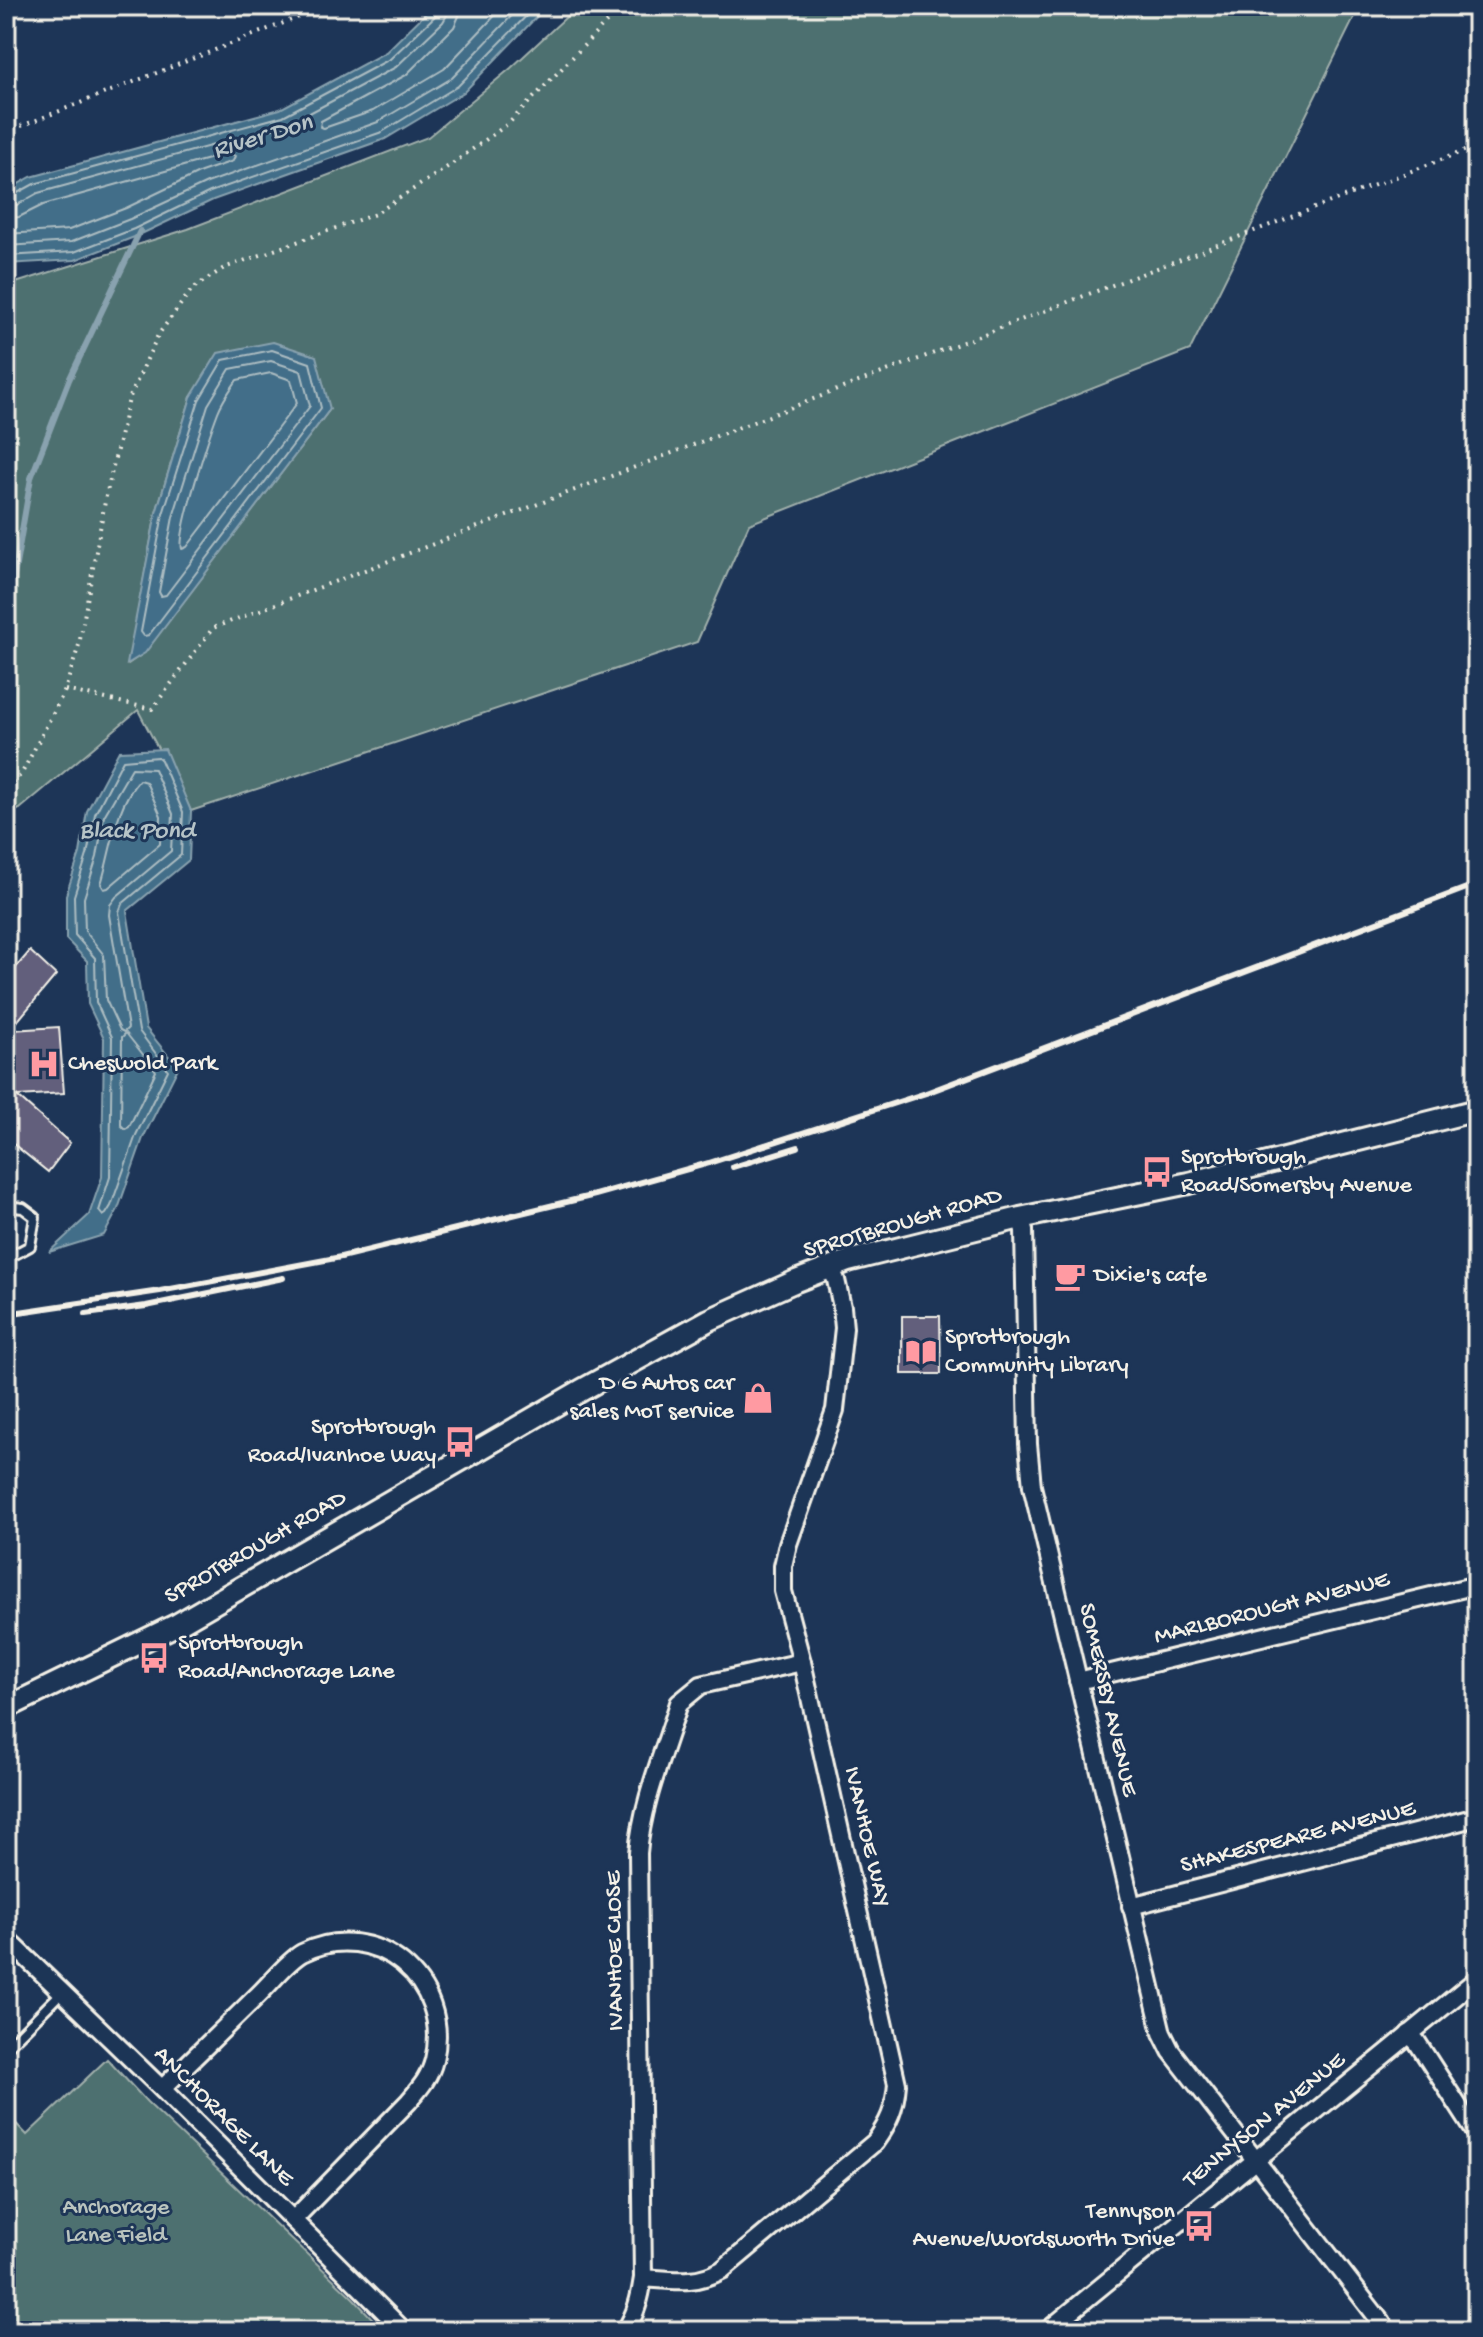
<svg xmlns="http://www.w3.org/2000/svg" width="1483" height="2337" viewBox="0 0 1483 2337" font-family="'Gochi Hand',sans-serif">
  <rect width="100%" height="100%" fill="#1d3557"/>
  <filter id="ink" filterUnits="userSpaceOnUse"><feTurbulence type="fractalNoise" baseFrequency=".0125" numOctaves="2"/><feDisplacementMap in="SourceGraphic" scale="16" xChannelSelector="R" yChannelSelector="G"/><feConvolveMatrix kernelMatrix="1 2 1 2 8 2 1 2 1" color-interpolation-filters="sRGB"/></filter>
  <g filter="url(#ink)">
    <g fill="#4e6f6f" stroke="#a1b0ac" stroke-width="2" fill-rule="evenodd">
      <path d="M578,6h782l-170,344 -441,174 -52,118 -506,169 -53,-101 -118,99 -14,6v-529l182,-57 240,-92 83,-69zM191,397l139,12 -185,243 -17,12 28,-151z"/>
      <path d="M107,2059l40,43 206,196 31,33h-378v-218l21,22z"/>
    </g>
    <g fill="#426e89" stroke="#89a2af" stroke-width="2">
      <path d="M433,6h114l-83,86 -79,47 -172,61 -76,36 -62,24 -69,4v-73l25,-14 249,-68 106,-57z"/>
      <path d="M273,342l43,14 14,53 -185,244 -18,11 29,-151 35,-116 27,-44z"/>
      <path d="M165,749l26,62 -2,49 -62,51 19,117 32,40 -35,70 -25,71 -14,26 -55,17 40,-37 13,-38 2,-139 -16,-34 -1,-43 -21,-22v-44l14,-42 7,-42 32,-60z"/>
    </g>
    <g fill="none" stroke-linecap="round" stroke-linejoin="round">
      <g stroke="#adbdc2" stroke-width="2">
        <path d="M460,6l-1,10 -5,11 -48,48 -85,46 -1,6 4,1 49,-17 71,-42 60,-63"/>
        <path d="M6,197l6,-1 22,-12 249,-68 107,-57 46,-44 2,-9"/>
        <path d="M6,207l9,-1 23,-13 249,-68 109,-58 47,-45 4,-7 1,-9"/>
        <path d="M6,219l13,-2 24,-12 187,-52 5,3 -2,5 -32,11 -75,36 -57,22 -63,4"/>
        <path d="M6,246l65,-4 59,-23 77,-36 171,-61 74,-44 69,-72"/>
        <path d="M6,256l68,-4 60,-23 76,-37 172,-60 76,-46 78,-80"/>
        <path d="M272,350l38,13 11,45 -172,227 -5,1 -3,-4 22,-118 36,-114 24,-40z"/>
        <path d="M271,361l30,10 9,35 -144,189 -5,1 -2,-4 14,-75 35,-112 22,-36z"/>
        <path d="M271,373l20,7 6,23 -110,144 -5,2c-5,-16 28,-116 36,-137 4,-11 12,-22 19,-32z"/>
        <path d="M158,757l3,3 22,52 -2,43 -59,49 -3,8 20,119 29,39 -32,65 -25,71 -5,8 -3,2 -4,-5 11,-34 2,-140 -16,-35 -1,-44 -20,-23 -1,-39 13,-41 8,-41 28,-54z"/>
        <path d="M132,768l22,1 19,45 -2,37 -55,46 -6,8 -1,10 19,113 -4,4 -4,-2 -14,-30 -2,-45 -19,-24 -1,-33 13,-41 7,-41z"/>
        <path d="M139,780l7,2 15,34 -1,28 -52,44 -4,1 -3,-5c11,-35 13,-75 38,-104z"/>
        <path d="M126,1033l30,38 -27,56 -4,2 -4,-4 1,-88z"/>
      </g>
      <path stroke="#89a2af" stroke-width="6" d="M6,623l25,-145 38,-98 71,-149"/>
    </g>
    <g fill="#625e7c" stroke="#f4f1e8" stroke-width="2">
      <path d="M30,951l26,24 -46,55 49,-3 5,66 -47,3 53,47 -22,29 -42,-34v-159z"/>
      <path d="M902,1316h38l1,58h-39z"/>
    </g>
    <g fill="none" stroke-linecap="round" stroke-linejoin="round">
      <defs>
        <g id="service">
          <path d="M6,1206l17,2 12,9 -5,29 -15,8 -9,1"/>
          <path d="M6,2048l56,-56"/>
        </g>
        <g id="minor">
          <path d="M1020,1218l4,12 4,214 4,42 130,547 9,18 217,280"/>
          <path d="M1078,1681l399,-96"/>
          <path d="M1131,1906l346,-89"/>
          <path d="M6,1938l156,151 242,242"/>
          <path d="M1409,2034l8,8 60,93"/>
          <path d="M162,2089c33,-33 67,-65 100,-98 12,-12 26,-30 40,-38 73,-37 151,29 132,107 -4,17 -14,28 -25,41l-116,119"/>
          <path d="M643,2278c30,2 52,7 79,-8l153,-128c14,-20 20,-33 22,-58l-95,-422 -19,-71v-25l5,-22 47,-134 9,-82 -2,-21 -6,-27 -5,-12"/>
          <path d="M625,2331c11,-17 15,-33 18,-53l-5,-425c4,-51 26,-101 41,-150l22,-18 101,-23"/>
          <path d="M1047,2331l430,-352"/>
        </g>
        <path id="tertiary" d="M6,1708l172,-84 404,-234 127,-70 87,-39 52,-20 172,-43 169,-35 288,-73"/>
      </defs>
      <use href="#service" stroke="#f4f1e8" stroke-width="14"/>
      <use href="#minor" stroke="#f4f1e8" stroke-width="22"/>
      <use href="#tertiary" stroke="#f4f1e8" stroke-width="26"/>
      <g stroke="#f4f1e8" stroke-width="4" stroke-dasharray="2 6" stroke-linecap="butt">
        <path d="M6,132l321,-126"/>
        <path d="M65,690l87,19 61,-81 1264,-482"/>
        <path d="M6,787l15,-12 44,-85 14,-45 27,-149 23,-97 29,-64 34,-46 32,-21 151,-54 77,-50 57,-41 113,-117"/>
      </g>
      <use href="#service" stroke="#1d3557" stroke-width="8"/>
      <use href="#minor" stroke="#1d3557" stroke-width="16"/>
      <use href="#tertiary" stroke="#1d3557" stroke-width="20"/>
      <g stroke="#f4f1e8" stroke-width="6">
        <path d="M733,1167l65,-20"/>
        <path d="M6,1314l154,-23 181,-34 254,-62 114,-32 217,-70 551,-209"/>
        <path d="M86,1314l60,-8 137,-28"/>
      </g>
    </g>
  </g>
  <defs>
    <symbol id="hospital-bare" viewBox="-9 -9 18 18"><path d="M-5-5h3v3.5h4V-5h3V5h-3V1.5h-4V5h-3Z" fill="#ff9aa2" stroke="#1d3557" stroke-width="2.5" paint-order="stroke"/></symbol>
    <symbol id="bus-bare" viewBox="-9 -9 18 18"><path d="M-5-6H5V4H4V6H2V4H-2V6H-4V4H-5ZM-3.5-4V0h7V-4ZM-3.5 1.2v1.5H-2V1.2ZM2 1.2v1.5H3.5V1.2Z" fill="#ff9aa2" stroke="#1d3557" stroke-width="2.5" paint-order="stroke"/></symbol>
    <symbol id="cafe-bare" viewBox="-9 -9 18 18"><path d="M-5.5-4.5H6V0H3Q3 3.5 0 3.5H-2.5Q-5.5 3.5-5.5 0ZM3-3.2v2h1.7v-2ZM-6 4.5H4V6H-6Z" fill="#ff9aa2" stroke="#1d3557" stroke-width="2.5" paint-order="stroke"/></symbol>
    <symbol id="library-bare" viewBox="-9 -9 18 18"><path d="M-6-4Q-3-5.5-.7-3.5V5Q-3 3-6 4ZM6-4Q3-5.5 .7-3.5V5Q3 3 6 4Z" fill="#ff9aa2" stroke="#1d3557" stroke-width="2.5" paint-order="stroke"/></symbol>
    <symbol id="shop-bare" viewBox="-9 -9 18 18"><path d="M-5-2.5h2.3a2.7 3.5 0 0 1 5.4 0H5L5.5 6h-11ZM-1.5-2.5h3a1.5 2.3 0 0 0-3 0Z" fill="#ff9aa2" stroke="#1d3557" stroke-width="2.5" paint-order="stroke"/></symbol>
  </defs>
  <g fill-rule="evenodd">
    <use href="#hospital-bare" x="22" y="1042" width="44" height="44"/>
    <use href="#bus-bare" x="1135" y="1150" width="44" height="44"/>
    <use href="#cafe-bare" x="1048" y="1254" width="44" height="44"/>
    <use href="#library-bare" x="899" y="1330" width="44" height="44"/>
    <use href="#shop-bare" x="736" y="1376" width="44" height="44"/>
    <use href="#bus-bare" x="438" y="1420" width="44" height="44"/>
    <use href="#bus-bare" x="132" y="1636" width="44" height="44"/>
    <use href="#bus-bare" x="1177" y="2204" width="44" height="44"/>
  </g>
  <g text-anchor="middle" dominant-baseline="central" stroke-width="6" stroke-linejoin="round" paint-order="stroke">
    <g font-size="24" fill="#f4f1e8" stroke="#1d3557" text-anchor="start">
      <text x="68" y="1064">Cheswold Park</text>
      <text x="1181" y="1158">Sprotbrough<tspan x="1181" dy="28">Road/Somersby Avenue</tspan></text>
      <text x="1094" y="1276">Dixie's cafe</text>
      <text x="945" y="1338">Sprotbrough<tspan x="945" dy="28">Community Library</tspan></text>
      <text x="734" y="1384" text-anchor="end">D G Autos car<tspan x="734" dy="28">sales MoT service</tspan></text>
      <text x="436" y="1428" text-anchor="end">Sprotbrough<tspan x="436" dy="28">Road/Ivanhoe Way</tspan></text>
      <text x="178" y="1644">Sprotbrough<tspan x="178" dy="28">Road/Anchorage Lane</tspan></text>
      <text x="1175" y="2212" text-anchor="end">Tennyson<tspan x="1175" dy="28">Avenue/Wordsworth Drive</tspan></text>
    </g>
    <g font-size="24" fill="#f4f1e8" stroke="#1d3557">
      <text transform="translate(903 1224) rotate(-16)">SPROTBROUGH ROAD</text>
      <text transform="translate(256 1548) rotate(-30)">SPROTBROUGH ROAD</text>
      <text transform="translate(1272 1609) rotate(-14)">MARLBOROUGH AVENUE</text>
      <text transform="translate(1107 1700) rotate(77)">SOMERSBY AVENUE</text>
      <text transform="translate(866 1837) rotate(77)">IVANHOE WAY</text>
      <text transform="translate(1298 1838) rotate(-14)">SHAKESPEARE AVENUE</text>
      <text transform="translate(616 1951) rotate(-91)">IVANHOE CLOSE</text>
      <text transform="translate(223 2117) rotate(45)">ANCHORAGE LANE</text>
      <text transform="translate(1265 2121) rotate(-39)">TENNYSON AVENUE</text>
    </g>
    <g font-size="24" fill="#bac4be" stroke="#1d3557">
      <text x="116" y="2208">Anchorage<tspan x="116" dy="28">Lane Field</tspan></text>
    </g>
    <g font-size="26" font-style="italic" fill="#b6c3c7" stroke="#1d3557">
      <text transform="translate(263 138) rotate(-17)">River Don</text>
      <text x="137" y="832">Black Pond</text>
    </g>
  </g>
  <rect width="1483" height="2337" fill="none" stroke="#1d3557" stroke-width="32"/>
  <rect x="16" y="16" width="1451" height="2305" fill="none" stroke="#f4f1e8" stroke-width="3" filter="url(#ink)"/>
</svg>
